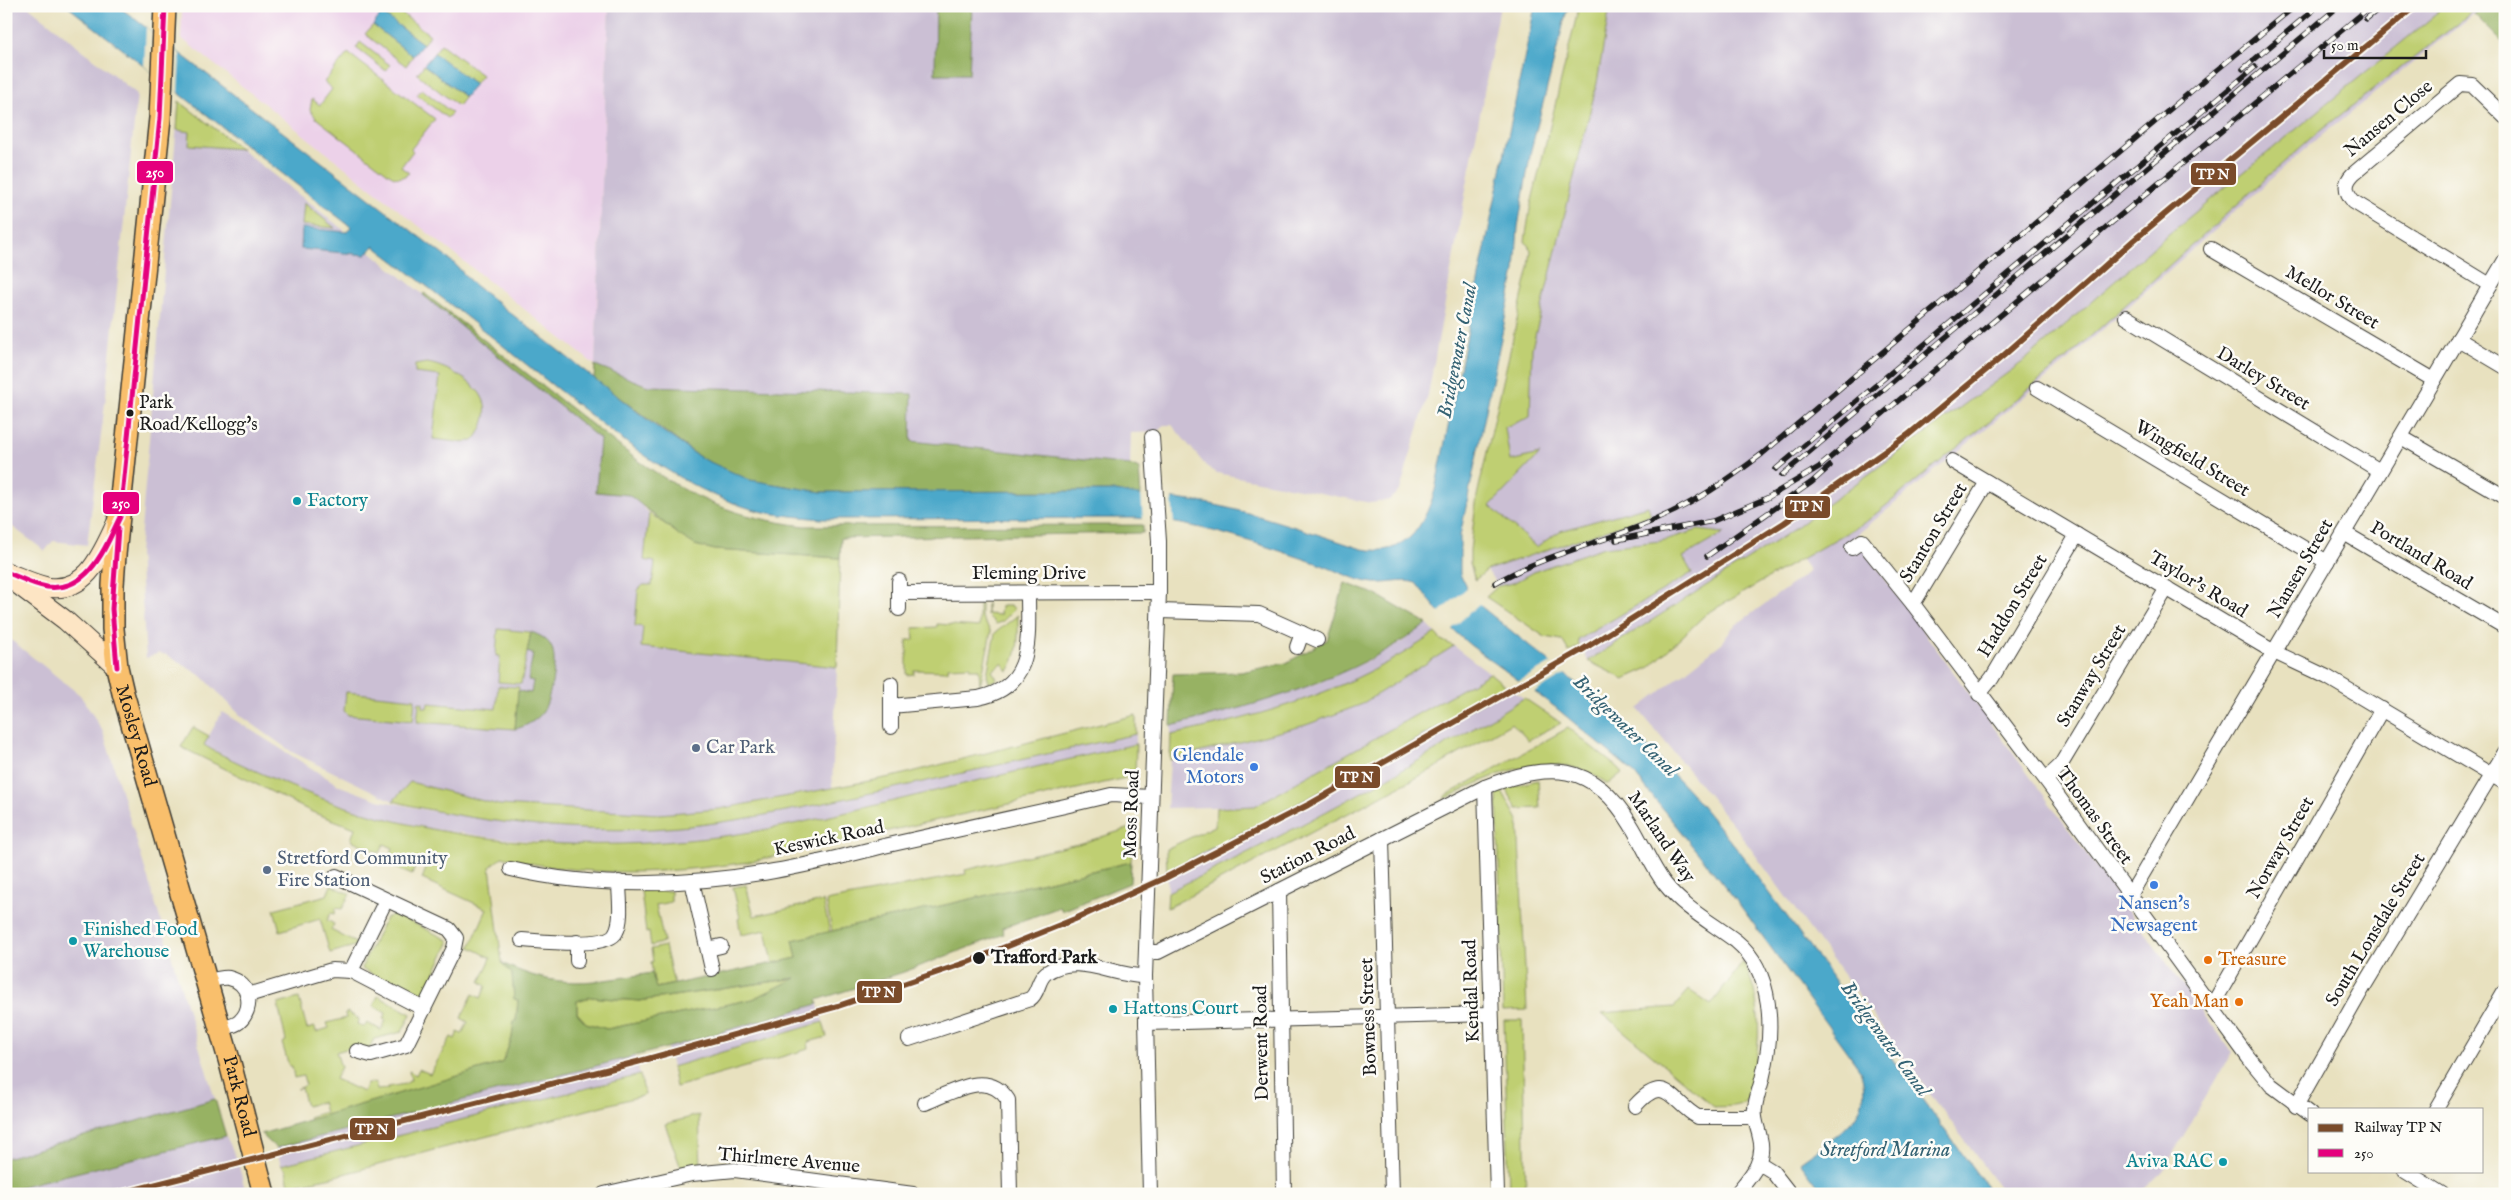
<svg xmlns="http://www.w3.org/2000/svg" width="2511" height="1200" viewBox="0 0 2511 1200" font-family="'IM FELL English',serif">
  <rect width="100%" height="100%" fill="#fdfcf7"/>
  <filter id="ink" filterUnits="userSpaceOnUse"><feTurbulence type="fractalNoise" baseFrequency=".02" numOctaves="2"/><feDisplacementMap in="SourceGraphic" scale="10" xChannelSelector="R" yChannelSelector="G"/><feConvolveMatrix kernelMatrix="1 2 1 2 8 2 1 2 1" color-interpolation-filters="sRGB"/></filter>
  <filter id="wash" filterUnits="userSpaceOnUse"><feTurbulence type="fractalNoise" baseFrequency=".0096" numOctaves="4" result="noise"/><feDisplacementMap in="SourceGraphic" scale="20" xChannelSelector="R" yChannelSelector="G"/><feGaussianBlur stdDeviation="1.12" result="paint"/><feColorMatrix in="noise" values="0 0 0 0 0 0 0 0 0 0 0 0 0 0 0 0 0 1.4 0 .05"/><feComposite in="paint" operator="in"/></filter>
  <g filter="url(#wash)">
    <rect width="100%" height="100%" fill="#e8e1bf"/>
    <path fill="#ecd1e9" d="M182,6h427l-14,359 -414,-327z"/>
    <g fill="#cbbfd4">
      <path d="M6,6h22l109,88 -31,301 -19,150 -34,-4 -8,10 -39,-29z"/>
      <path d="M609,6h891l-72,389 -28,95 -11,10 -18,3 -154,-30 -11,-7 -34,-41h-8l-7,7 -26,1 -1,32 -219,-24 1,-47 -264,-8 -53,-21z"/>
      <path d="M1596,6h888l-178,142 -243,217 -221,182 11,-1 10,3 369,503 -69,119 -24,23h-135l-270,-368 -96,-117 85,-67 10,-15 77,-56 -26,-35 -196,125 -10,-21 114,-68 -9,-15 40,-23 -25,-4 -37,11 -57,6 -71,25 -20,11 -15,3 -11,-16 56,-18 104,-46 -87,25 -29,20 -54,-55z"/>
      <path d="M179,101l161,126 260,212 -4,52 34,4 19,18 -5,47 11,1 -3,24 -17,41 8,1 -1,20 195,20 -5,121 -113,21 -60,5 -160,-9 -89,-23 -17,19 -101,-49 -51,-36 -38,-39 -36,-22 -8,-2 -13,5 -7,-105z"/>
      <path d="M1427,624l8,9 -28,19 -37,21 -49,22 -105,31 -45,9v-9l43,-11 102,-31 50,-22 36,-20z"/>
      <path d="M6,636l74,59 23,36 112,368 -209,59z"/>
      <path d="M1454,646l36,27 -79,46 -156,87 -88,2 3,-48 136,-35 54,-20z"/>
      <path d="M1508,688l16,10 -95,58 -75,41 -98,52 -88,43 -1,-21 180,-93z"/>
      <path d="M222,712l118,74 38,14 53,11 137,16 80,2 83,-8 147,-29 258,-58v10l-338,79 -66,12 -83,8 -82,1 -78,-7 -61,-9 -55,-13 -52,-17 -69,-28 -48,-25z"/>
      <path d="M818,1004l5,18 -151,45 -5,-19z"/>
      <path d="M635,1056l5,19 -124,32 -235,58 -5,-17z"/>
      <path d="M226,1136l11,23 9,34 -240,1v-4z"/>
    </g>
    <g fill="#bfcf72" stroke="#6e7647">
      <path d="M387,6h5l38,29 -7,9 -41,-31z"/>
      <path d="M1579,6h31l-13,77 -65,265 -2,69 -25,10 5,34 30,-7 -50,52 46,41 24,-16 88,-25 3,9 -164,55 -12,10 -5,-16v-14l7,-54 52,-229 2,-17 -6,-9 5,-32z"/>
      <path d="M2446,6h34l-169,132 -250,225 -194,158 -161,93 -57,54 -25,11 -36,-18 196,-125 240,-175 141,-124z"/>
      <path d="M373,25l40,31 -7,10 -41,-32z"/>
      <path d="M360,42l30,23 -4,6 -30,-23z"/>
      <path d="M441,44l41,31 -7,9 -41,-31z"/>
      <path d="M348,53l87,66 -24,30 2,2 -12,16 8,6c-7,6 -13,6 -20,1l-72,-55 -7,-9 2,-11 8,6 12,-16 -8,-7z"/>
      <path d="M424,65l41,32 -7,9 -41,-32z"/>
      <path d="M422,89l30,24 -5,5 -30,-23z"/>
      <path d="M179,101l62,48 -52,-4 1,-13 -13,-2z"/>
      <path d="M304,203l31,25 -33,-3z"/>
      <path d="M426,363c16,1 49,19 56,34 8,13 1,34 -9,44l-16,1 -24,-3 7,-63 -25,-3v-8z"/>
      <path d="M649,513l46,32 20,5 125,8 -3,109 -196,-20 2,-20 -8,-1 3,-36 5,-5h9l3,-23 -11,-2z"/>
      <path d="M1698,530l26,3 -41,24 9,16 -114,67 1,6 -10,6 -7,-12 -17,-3 -59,-40 12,-11 15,-3 20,-11 71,-25 57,-6z"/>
      <path d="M987,603v11l13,1 1,-9h10l4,3 -12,12 -7,3 -9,-9z"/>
      <path d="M979,604h2v12l10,16 -11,54 -1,-17h-9v-3l-22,1v4l-34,-1v4l-7,1v-35h7l-1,-12 24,-1v-3l42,3z"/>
      <path d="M1018,615c0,20 2,39 -10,56l-6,-8 -10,8 5,8 -8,4 -2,-8 8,-42z"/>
      <path d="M498,629l33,3 -10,52 -23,-2 2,-26h-4z"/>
      <path d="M1435,633l6,7 13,6 -94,59 -54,20 -136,35 1,-25c96,-20 182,-45 264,-102z"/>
      <path d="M1490,673l18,15 -161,90 -180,93 -1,-22 49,-23 1,-18 39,-2z"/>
      <path d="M498,686l21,1 -4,42 -98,-7 2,-20 4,1v4l4,1 1,-5 68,6z"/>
      <path d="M346,692l69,7 -2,22 -65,-6 -4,-4z"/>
      <path d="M1524,698l37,25 -33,17 -16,-17 -81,47 -264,138 1,-16c122,-59 241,-123 356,-194z"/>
      <path d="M1136,715v19c-91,20 -183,42 -274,61 -70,15 -141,31 -213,34 -79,4 -180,-8 -256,-28l17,-19 89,23 160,9 60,-5 177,-33z"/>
      <path d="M193,727l16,9 -5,9 10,6c51,25 104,49 159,64 115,33 240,36 359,20 62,-9 124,-25 186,-40 72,-18 145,-34 218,-51l-1,32 -386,86c-85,12 -163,16 -247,-5l-12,10 12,95 10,12 2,24 4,2 -2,22 -2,-1 -2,17 -10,25 -192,57 -1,-3 16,-5 -3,-10 -16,4 -5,-18 -4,1 9,-4 -3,-9 -9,2 -2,-12h-3l-7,-23 4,-2 -8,-37 21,-6 8,31 8,-2 1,5 13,-4 -2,-5 19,-5 -1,-4 2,-2 12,7 -2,5 7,3 3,-4 14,7 5,-10 -3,-1 3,-6 -13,-7 5,-10 33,18 -9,18 -28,7 -6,12 -12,-5 -20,6 5,15 -6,12 28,13 4,-8 8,-2 2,8 11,-1v-2l17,-3 6,-4 -2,-9 7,4 3,-6 11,5 21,-37 4,2 3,-7 4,2 6,-12 -7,-4 12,-24 8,4 5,-12 -6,-4 11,-24 -21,-11 17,-38 -65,-30 6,-16 -10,-5 -6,17 -25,-11 6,-16 -9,-4 -4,9 -29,-13 4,-12 -43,-16 -131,-65z"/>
      <path d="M1568,728l55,44 -15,12c-54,-39 -110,-12 -163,15v-3z"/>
      <path d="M1538,780l2,28 -23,1 -11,-21z"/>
      <path d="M1501,789l17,31 9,190 -24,1 -6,-220z"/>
      <path d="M1133,827l-2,35 -299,69 -6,-30 140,-27 -1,-4 117,-27z"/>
      <path d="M331,885l19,9 -8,15 -6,-1 -1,6 -4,-1 -4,7 7,4 -3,6 25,13 -1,3 -25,7 -10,-34 -40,12 -6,-22 53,-14z"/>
      <path d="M746,885l8,31 69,-15 7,31 -37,8 4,18 -24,5 -7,-33 -25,5 -3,-16 2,-1 -7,-31z"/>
      <path d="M641,891h30v11l-15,3 8,37 -13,4 -2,-14 -3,1z"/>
      <path d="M395,914l53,26 1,3 -26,54 -4,2 -57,-30 2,-8 22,-43z"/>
      <path d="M665,946l9,38 -19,4 -4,-25 2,-1 -2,-13z"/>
      <path d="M1743,962c19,36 18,76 10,116 -1,7 -3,20 -9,24 -8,6 -21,4 -30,5l-112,-94 72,-6 15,-17 22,15z"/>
      <path d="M798,978l-45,21 -146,30 -21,-6 -9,-10v-12l13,-4 49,4z"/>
      <path d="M1504,1020h18l4,170h-17z"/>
      <path d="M823,1022l4,15 -19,5 1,7 -133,38 -4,-20z"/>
      <path d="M640,1075l5,20 -313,82 -43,9 -3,-16 -5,-5z"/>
      <path d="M699,1115l2,53 -19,3 -17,-47z"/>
    </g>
    <g fill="#97b264" stroke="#5a6740" fill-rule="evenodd">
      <path d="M936,6h36l-3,68h-34z"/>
      <path d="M2484,6h21v39l-31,-31z"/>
      <path d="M424,293l212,166c59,41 96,58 169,67l338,-1v8l-302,5 -1,20 -125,-8 -20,-5 -16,-10 -50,-40 -33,-3 4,-53 -177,-144z"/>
      <path d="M595,365l53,21 264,8 -1,47 219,24 9,4 2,28 -25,-6 -295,1 -72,-12 -48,-22 -107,-79z"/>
      <path d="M1345,583l30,11 52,30c-75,55 -166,80 -256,102l2,-52 68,-2 45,-9 41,-23z"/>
      <path d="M531,632c9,3 17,7 21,16 6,14 -2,54 -10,65 -6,8 -18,14 -27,16l3,-38 13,2 2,-12 -5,-1 5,-26 -6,-2z"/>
      <path d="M1131,862l-1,21 -68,28 -2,-4 -58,21 2,6 -100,38 -87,28 1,4 -152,44 -390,100 -15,-14 241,-71 10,-25 2,-17h2l2,-21 -4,-1 -2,-25 -10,-11c57,28 90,19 150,10l4,15 141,-30 -4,-18zM796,978l-43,21 -146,30 -21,-6 -9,-10v-12l13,-4 49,4z"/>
      <path d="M215,1099l11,37 -220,54v-32z"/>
    </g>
    <g fill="#4ca8ca" stroke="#346273">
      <path d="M67,6h51l337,258 17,19 186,145 43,30 49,22 71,12 295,-1c31,7 63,7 95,13 51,11 102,29 151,45 44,8 61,-21 73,-59l100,-484h33l-37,144 -13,77 -3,44 -55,265v38l10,21 13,13 94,76 65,57 49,52 50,61 251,340h-168l-24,-32c32,-24 77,-44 60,-92l-121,-166 -107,-133 -77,-64 -85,-62 -16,-14 -38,-48c-14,-5 -33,3 -49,-1 -20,-5 -38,-15 -57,-21 -57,-19 -114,-39 -174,-43l-315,1c-27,-3 -54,-4 -79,-13 -72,-24 -132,-76 -191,-122 -59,-47 -117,-93 -177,-138l-8,9 -65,-6 1,-21 45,4 4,-5z"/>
      <path d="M382,13l41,31 -10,12 -40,-31z"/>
      <path d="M434,53l41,31 -10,13 -41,-32z"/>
    </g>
    <g fill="#e8e1bf">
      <path d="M146,27l34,27 -2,39 -34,-27z"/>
      <path d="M1141,494l31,4 2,26 -31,-3z"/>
      <path d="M1468,587l13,15 -30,28 -14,-16z"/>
      <path d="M1553,662l14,11 -35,21 -16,-11z"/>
    </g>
  </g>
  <g filter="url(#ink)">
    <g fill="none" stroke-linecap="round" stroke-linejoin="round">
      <defs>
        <g id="minor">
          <path d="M2211,249l223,131"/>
          <path d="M2490,285l-136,-83c-8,-9 -11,-18 -1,-28l107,-90 12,1 33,32"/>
          <path d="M2126,317l254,154"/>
          <path d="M2458,339l47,28"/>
          <path d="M2037,388l290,174"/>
          <path d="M2401,437l104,60"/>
          <path d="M1952,461l322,191 53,25 178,106"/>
          <path d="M2344,533l161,94"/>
          <path d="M1852,548l10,-7 51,63 136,180 199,273 23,28 39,29"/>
          <path d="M899,593l260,-1"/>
          <path d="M1913,604l74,-122"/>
          <path d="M899,609v-28"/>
          <path d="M1159,611l100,3 58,26"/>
          <path d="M1297,647l5,-14"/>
          <path d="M1979,694l13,-16 85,-143"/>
          <path d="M891,706l87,-8c57,-11 50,-60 50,-105"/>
          <path d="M891,727v-43"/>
          <path d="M2046,779l14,-13 107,-178"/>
          <path d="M1485,787l12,407"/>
          <path d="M1382,839l10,355"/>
          <path d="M511,869c85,20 177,17 263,2 37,-6 74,-16 110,-25 61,-13 121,-27 181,-40l46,-11 40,2"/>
          <path d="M336,876l113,53 7,9 -2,10 -48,97 -35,10 -14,-4"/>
          <path d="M692,881l20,88"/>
          <path d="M1279,891l5,303"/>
          <path d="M2129,897l376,-637"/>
          <path d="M386,900l-35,71 73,38"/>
          <path d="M522,940c18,1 87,9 94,-8 7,-13 3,-35 3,-50"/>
          <path d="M708,949l13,-3"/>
          <path d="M1146,952h12l327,-165c63,-25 108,-26 146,38 12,19 20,41 34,59 19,24 47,39 71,57 38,31 38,91 27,134 -2,11 -7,22 -8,33 -2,11 3,19 5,30 6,23 -10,39 -24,56"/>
          <path d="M577,961v-19"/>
          <path d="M206,982c7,-2 16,-5 23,-4 22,5 25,31 10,44 -5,4 -13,5 -19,7"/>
          <path d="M248,995l84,-25 19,1"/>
          <path d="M2212,1006l170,-297"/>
          <path d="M1146,1023l345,-9"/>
          <path d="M909,1039l121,-40c9,-6 7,-19 16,-26 31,-22 67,4 99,3"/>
          <path d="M925,1103c26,-10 63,-35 83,-3l2,94"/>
          <path d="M1635,1106c31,-35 36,-4 63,11h56"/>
          <path d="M2296,1106l64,-113 145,-241"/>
          <path d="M2436,1109l69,-118"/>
          <path d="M1759,1163l13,8 18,23"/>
          <path d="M2405,1171l37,23"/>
          <path d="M604,1194l88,-20 43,-4 178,24"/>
          <path d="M1150,1194l-5,-218 14,-384v-51l-7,-104"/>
        </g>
        <g id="secondary">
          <path d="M6,572c13,5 27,12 41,15 40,7 55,-34 69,-63"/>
          <path d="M16,583l49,37 52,47"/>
        </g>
        <g id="primary">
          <path id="s1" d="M165,6l-5,112 -45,437 -2,30v44l4,38 6,26 107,370 34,131"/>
        </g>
      </defs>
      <use href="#minor" stroke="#3b3a34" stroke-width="16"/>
      <use href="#secondary" stroke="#3b3a34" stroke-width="21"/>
      <use href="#primary" stroke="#3b3a34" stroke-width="24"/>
      <use href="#minor" stroke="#fff" stroke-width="14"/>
      <use href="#secondary" stroke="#fde5c4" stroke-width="19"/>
      <use href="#primary" stroke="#f9bf6c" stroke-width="21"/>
      <defs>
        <g id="rail">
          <path d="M2366,19l16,-13"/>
          <path d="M2243,69l75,-63"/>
          <path d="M1776,469l479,-402"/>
          <path d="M1782,475l557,-469"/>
          <path d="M1616,540l97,-19 54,-23 52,-31 552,-461"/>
          <path d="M1707,556l105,-74 18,-16"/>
          <path d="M1495,583c50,-29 108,-40 160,-63 40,-17 73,-40 107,-66l445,-376 88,-72"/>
        </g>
      </defs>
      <use href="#rail" stroke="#1c1c1c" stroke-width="5.5"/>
      <use href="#rail" stroke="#fdfcf7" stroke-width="4" stroke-dasharray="11" stroke-linecap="butt"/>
      <defs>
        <g id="bus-1">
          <path d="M6,572c13,5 27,13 41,15 42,5 58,-39 73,-70l40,-399 5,-112"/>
          <path d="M117,667l-5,-58 6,-81"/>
        </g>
      </defs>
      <use href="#bus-1" stroke="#fdfcf7" stroke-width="9"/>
      <use href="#bus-1" stroke="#e5007d" stroke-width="5"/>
      <defs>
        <path id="rail-1" d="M118,1194l519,-132 201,-56 130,-44 107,-43 92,-42 141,-72 274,-155 202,-127 124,-88 95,-79 131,-116 281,-234"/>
      </defs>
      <use href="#rail-1" stroke="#fdfcf7" stroke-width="10"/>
      <use href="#rail-1" stroke="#7a4b2a" stroke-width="6"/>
    </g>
  </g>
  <g fill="#1c1c1c" stroke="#fdfcf7" stroke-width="2">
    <circle cx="130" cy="413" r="4.5"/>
    <circle cx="979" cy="958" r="7"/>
  </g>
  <g fill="#0f9aa8" stroke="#fdfcf7" stroke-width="2">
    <circle cx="297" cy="501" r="5"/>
    <circle cx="73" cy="941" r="5"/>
    <circle cx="1113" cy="1009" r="5"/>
    <circle cx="2223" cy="1162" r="5"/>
  </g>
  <g fill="#5c6f8a" stroke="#fdfcf7" stroke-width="2">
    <circle cx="696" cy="748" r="5"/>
    <circle cx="267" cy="870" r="5"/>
  </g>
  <g fill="#3f7fe0" stroke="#fdfcf7" stroke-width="2">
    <circle cx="1254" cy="767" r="5"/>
    <circle cx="2154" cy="885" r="5"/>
  </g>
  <g fill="#e8710a" stroke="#fdfcf7" stroke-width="2">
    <circle cx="2208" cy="960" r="5"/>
    <circle cx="2239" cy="1002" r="5"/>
  </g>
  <g text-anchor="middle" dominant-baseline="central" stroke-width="5" stroke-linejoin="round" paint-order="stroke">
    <g font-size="18" fill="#1c1c1c" stroke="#fdfcf7" text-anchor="start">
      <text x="139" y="403">Park<tspan x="139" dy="22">Road/Kellogg's</tspan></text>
    </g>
    <g font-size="19" fill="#1c1c1c" stroke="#fdfcf7">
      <text transform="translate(2389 119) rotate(-40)">Nansen Close</text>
      <text transform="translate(2332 298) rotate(31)">Mellor Street</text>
      <text transform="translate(2263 379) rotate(31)">Darley Street</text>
      <text transform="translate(2192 459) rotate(31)">Wingfield Street</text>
      <text transform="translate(1934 533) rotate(-59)">Stanton Street</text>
      <text transform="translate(2421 556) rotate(31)">Portland Road</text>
      <text transform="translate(2301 569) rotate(-60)">Nansen Street</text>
      <text x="1029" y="574">Fleming Drive</text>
      <text transform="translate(2198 585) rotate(31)">Taylor's Road</text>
      <text transform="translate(2013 606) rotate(-59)">Haddon Street</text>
      <text transform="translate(2092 676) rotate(-59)">Stanway Street</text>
      <text stroke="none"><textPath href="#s1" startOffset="735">Mosley Road</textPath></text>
      <text transform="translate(1132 814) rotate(-88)">Moss Road</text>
      <text transform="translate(2094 816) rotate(54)">Thomas Street</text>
      <text transform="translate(1661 837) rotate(56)">Marland Way</text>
      <text transform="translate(829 839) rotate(-12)">Keswick Road</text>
      <text transform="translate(2281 848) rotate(-60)">Norway Street</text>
      <text transform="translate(1308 856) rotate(-27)">Station Road</text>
      <text transform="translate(2376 930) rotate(-59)">South Lonsdale Street</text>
      <text transform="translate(1472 991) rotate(-92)">Kendal Road</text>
      <text transform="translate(1369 1017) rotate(-92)">Bowness Street</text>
      <text transform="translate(1262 1043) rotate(-91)">Derwent Road</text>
      <text stroke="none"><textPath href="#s1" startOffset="1110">Park Road</textPath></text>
      <text transform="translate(789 1161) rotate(5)">Thirlmere Avenue</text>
    </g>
    <g font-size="19" fill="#0d838f" stroke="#fdfcf7" text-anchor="start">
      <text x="307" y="501">Factory</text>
      <text x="83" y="930">Finished Food<tspan x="83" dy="22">Warehouse</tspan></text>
      <text x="1123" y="1009">Hattons Court</text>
      <text x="2213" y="1162" text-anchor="end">Aviva RAC</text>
    </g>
    <g font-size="19" fill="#4e5e75" stroke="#fdfcf7" text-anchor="start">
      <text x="706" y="748">Car Park</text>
      <text x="277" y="859">Stretford Community<tspan x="277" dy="22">Fire Station</tspan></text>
    </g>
    <g font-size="19" fill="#366cbe" stroke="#fdfcf7" text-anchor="end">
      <text x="1244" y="756">Glendale<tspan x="1244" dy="22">Motors</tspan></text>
      <text x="2154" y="904" text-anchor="middle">Nansen's<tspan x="2154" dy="22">Newsagent</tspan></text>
    </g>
    <g font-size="19" font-weight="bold" fill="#1c1c1c" stroke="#fdfcf7" text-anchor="start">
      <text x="991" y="958">Trafford Park</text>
    </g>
    <g font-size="19" fill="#c56008" stroke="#fdfcf7" text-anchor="start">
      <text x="2218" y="960">Treasure</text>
      <text x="2229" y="1002" text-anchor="end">Yeah Man</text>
    </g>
    <g font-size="20" font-style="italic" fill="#346273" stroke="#fdfcf7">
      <text transform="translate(1458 351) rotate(-79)">Bridgewater Canal</text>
      <text transform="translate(1625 726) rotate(44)">Bridgewater Canal</text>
      <text transform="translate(1885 1039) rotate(54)">Bridgewater Canal</text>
      <text x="1885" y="1150">Stretford Marina</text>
    </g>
  </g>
  <g stroke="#fdfcf7" stroke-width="2">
    <rect x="136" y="160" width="38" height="24" rx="5" fill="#e5007d"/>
    <rect x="2190" y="162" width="47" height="24" rx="5" fill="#7a4b2a"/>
    <rect x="102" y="491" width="38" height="24" rx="5" fill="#e5007d"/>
    <rect x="1784" y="495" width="47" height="24" rx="5" fill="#7a4b2a"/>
    <rect x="1334" y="765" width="47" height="24" rx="5" fill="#7a4b2a"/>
    <rect x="856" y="980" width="47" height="24" rx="5" fill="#7a4b2a"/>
    <rect x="349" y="1117" width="47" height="24" rx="5" fill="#7a4b2a"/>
  </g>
  <g font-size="14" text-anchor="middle" font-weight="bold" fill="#fff">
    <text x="155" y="177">250</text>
    <text x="2213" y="179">TP N</text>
    <text x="121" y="508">250</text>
    <text x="1807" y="511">TP N</text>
    <text x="1357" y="782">TP N</text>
    <text x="879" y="997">TP N</text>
    <text x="372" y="1134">TP N</text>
  </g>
  <rect width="2511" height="1200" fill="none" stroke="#fdfcf7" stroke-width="25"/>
  <rect x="2308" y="1108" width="175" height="65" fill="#fdfcf7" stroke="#a3a29f"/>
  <rect x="2318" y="1124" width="25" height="8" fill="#7a4b2a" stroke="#a3a29f"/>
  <text x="2354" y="1132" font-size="15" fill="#1c1c1c">Railway TP N</text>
  <rect x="2318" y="1149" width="25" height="8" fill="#e5007d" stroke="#a3a29f"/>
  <text x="2354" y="1158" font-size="15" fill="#1c1c1c">250</text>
  <path d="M2324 50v8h102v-8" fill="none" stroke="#1c1c1c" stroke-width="2.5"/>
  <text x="2331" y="50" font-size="15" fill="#1c1c1c" stroke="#fdfcf7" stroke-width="4" paint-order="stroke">50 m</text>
</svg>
